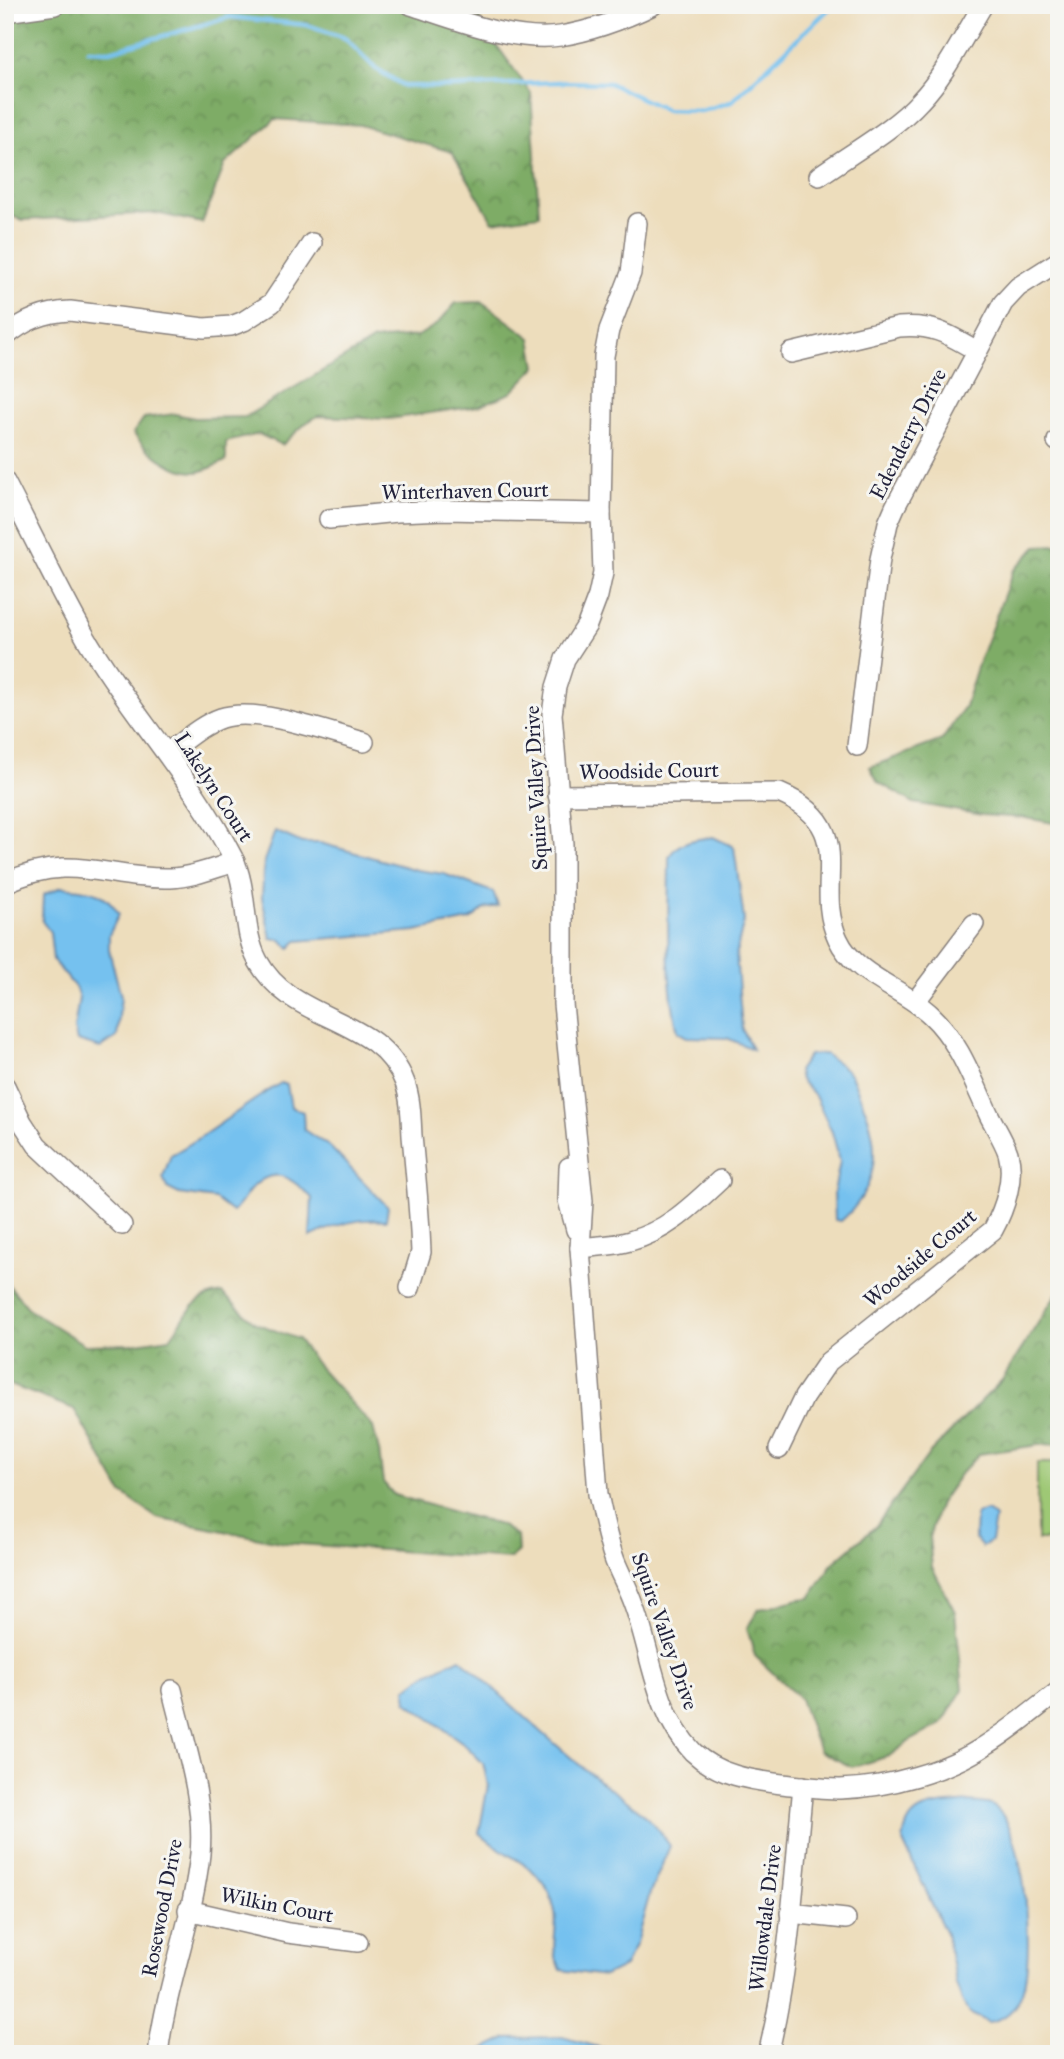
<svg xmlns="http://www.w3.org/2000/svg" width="1064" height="2059" viewBox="0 0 1064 2059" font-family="'IM FELL Great Primer',serif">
  <defs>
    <pattern id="forest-crowns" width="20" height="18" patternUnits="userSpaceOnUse" patternTransform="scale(1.75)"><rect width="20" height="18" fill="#7eac66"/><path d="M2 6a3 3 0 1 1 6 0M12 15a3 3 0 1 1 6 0" fill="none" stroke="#678c55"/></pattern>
  </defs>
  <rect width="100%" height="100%" fill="#f6f6f2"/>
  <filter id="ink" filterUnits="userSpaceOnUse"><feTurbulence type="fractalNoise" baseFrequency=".0143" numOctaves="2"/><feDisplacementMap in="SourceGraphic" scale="14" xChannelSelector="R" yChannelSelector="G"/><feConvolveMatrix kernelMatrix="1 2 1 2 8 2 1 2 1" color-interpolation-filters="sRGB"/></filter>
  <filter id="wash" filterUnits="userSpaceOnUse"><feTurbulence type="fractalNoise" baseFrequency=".00686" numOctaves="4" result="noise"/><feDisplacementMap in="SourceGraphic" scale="28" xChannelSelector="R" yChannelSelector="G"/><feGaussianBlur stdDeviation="1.57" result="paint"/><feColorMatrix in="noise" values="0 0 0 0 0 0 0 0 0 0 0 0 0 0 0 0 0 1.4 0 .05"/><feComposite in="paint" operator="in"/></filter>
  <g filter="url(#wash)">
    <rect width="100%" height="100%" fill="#edddbc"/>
    <g fill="url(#forest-crowns)" stroke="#506750" stroke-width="2">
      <path d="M5,5h474l1,17 51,71 8,122 -46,7 -41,-70 -92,-27 -85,-6 -50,45 -23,59 -46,-10 -133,7 -18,-6z"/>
      <path d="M482,302l49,36 5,29 -25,26 -33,13 -89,13 -71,-3 -12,7 -24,22 -23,-11 -33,8v19c-9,3 -22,12 -32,11 -23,-1 -48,-21 -61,-39l11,-15 31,-4 20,4 50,-1 129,-77 44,-4 19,-12 19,-21z"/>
      <path d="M1059,545v279l-33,-6 -44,-3 -68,-12 -36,-21 -8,-15 72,-27 23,-34 12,-39 36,-96 24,-25z"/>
      <path d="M5,1281l26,30 54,34 45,-1 40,-6c17,-23 22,-41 52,-45l33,30 43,16 20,27 55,61 6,24 4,31 11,13 106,30 17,11 1,16 -8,7 -225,-16 -128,-25 -35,-25 -48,-84 -69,-26z"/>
      <path d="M1059,1290v154l-21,1 -59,9 -18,19 -21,30 -11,34 3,30 23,45 8,77 -21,35 -34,18 -19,14 -37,11 -33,-16 -19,-52 -45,-43 -8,-28 12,-19 40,-10 11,-1 22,-34 43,-37 54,-73 73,-74z"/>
    </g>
    <rect fill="#9ec874" stroke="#607558" stroke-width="2" x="1037" y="1463" width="22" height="77"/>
    <g fill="#75c1ef" stroke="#4c7295" stroke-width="2">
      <path d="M275,831l27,12h18l97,27 27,4 49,18 5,14 -14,3 -14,11 -55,11 -118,10 -7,7 -9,-8 -10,-2 -9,-40 2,-37z"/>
      <path d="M713,837l21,10 10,73 -8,34 6,75 10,20 -25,-11 -40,-1 -9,-5c-14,-57 -9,-117 -9,-175 9,-17 26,-17 44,-20z"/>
      <path d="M61,887c28,3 43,2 58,27l-10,21v15l12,46 -4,41 -17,11 -23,-7 -3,-12 5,-31 -4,-11 -22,-27 -3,-28 -8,-11 1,-26z"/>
      <path d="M825,1054c8,6 20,13 26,21 4,8 7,18 11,26 19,44 18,86 -21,120l-6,-1 -1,-28 6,-31 -8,-29 -17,-36 -15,-16 -2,-9 11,-16z"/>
      <path d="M281,1083l6,2 4,22 12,5 1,18 26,17 58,60 -2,13c-28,-3 -51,5 -76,17l2,-39c-20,-20 -38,-35 -62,-8 -7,8 -9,16 -18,22l-17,-13 -36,-5 -12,-6 -4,-11 8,-22c39,-21 72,-50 110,-72z"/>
      <path d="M987,1511l8,7 -4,23 -9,6 -7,-8 1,-25z"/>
      <path d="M460,1658c41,37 80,74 122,109 31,27 66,42 88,79l-20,47 -14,50 -11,23 -20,10 -44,-6c-1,-4 -5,-10 -6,-15 -3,-13 3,-28 0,-43 -8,-48 -44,-49 -76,-79l9,-48 -5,-22 -20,-20 -56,-41 -1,-13 17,-13z"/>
      <path d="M969,1802c11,1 22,0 30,9 27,27 36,146 23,181 -6,17 -17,28 -34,30l-17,-8 -9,-13 -6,-17 -10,-50 -43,-92c3,-41 34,-36 66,-40z"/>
      <path d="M562,2037l47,13 5,4h-141l33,-16z"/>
    </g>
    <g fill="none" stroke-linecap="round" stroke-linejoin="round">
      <path stroke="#75c1ef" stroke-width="4.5" d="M88,50l22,1 120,-34 77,8 38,13 30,30 29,18 46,1 108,-5 51,1 57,27 35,1 30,-9 102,-97"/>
    </g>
  </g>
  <g filter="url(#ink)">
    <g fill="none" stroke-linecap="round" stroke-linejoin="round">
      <defs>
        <g id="minor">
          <path d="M411,5c43,14 104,38 149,31 32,-5 64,-17 93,-31"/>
          <path d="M5,12l50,-7"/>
          <path d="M819,176c31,-22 76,-47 101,-75 26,-27 43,-64 63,-96"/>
          <path d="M637,223l-6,50 -22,57 -5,26 -3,157 2,60 -5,23 -11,29 -22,34 -9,28 -4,27 11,130v160l20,197 -3,47 18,246c5,23 9,46 17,67 6,15 14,29 19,44 18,49 21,108 59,147 24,23 57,28 89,32 19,2 39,5 58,5 46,-1 108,-18 146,-44 26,-16 49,-36 73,-54"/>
          <path d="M5,337c19,-17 41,-25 65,-26l134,17 27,-2 13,-5 28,-18 40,-60"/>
          <path d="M791,353l108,-26c34,-3 49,7 78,24"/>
          <path d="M1057,441l2,-2"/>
          <path d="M5,482c27,52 52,105 81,156 45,76 107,141 147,220 16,32 8,72 25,103 35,64 121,53 147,122 6,17 6,35 7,53 3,31 6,63 8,95l1,21 -11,36"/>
          <path d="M329,519l68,-7 49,-2 155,3"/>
          <path d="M857,746l23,-187 8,-36 7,-16 108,-204 15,-16 41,-26"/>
          <path d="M167,753c17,-12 34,-28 54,-35 35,-12 106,14 143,24"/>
          <path d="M558,795l221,-2c83,35 32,89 59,146 17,37 65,49 93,76 28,26 42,66 58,100 6,12 15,26 19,38 7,25 -3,55 -15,77l-165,132 -24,35 -25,52"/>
          <path d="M5,883c69,-32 100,-3 166,-5 22,-1 43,-10 64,-16"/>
          <path d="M915,1002l59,-78"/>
          <path d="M5,1086l17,36 15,23 85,80"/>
          <path d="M569,1167l-1,33 8,30"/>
          <path d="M580,1248c16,-2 34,-2 50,-7 37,-10 62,-35 90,-61"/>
          <path d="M188,1910l100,23 70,9"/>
          <path d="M790,1913l56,6"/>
          <path d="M158,2054c8,-68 35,-134 42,-200 5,-55 -16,-112 -28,-164"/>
          <path d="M768,2054c22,-87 26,-179 35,-268"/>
        </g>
      </defs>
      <use href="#minor" stroke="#88807c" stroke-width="22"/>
      <use href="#minor" stroke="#fff" stroke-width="19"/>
    </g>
  </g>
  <g text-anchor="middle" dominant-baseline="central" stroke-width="6" stroke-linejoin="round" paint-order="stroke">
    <g font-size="21" fill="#22223b" stroke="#f6f6f2">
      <text transform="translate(908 434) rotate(-63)">Edenderry Drive</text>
      <text transform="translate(465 491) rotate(-1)">Winterhaven Court</text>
      <text transform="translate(649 771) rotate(-1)">Woodside Court</text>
      <text transform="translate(214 787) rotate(57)">Lakelyn Court</text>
      <text transform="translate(536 788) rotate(-93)">Squire Valley Drive</text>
      <text transform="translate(920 1258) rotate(-40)">Woodside Court</text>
      <text transform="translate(665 1631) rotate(71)">Squire Valley Drive</text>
      <text transform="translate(277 1905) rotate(11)">Wilkin Court</text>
      <text transform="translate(162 1908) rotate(-79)">Rosewood Drive</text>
      <text transform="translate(765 1918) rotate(-83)">Willowdale Drive</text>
    </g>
  </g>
  <rect width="1064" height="2059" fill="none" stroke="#f6f6f2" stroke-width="28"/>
</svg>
